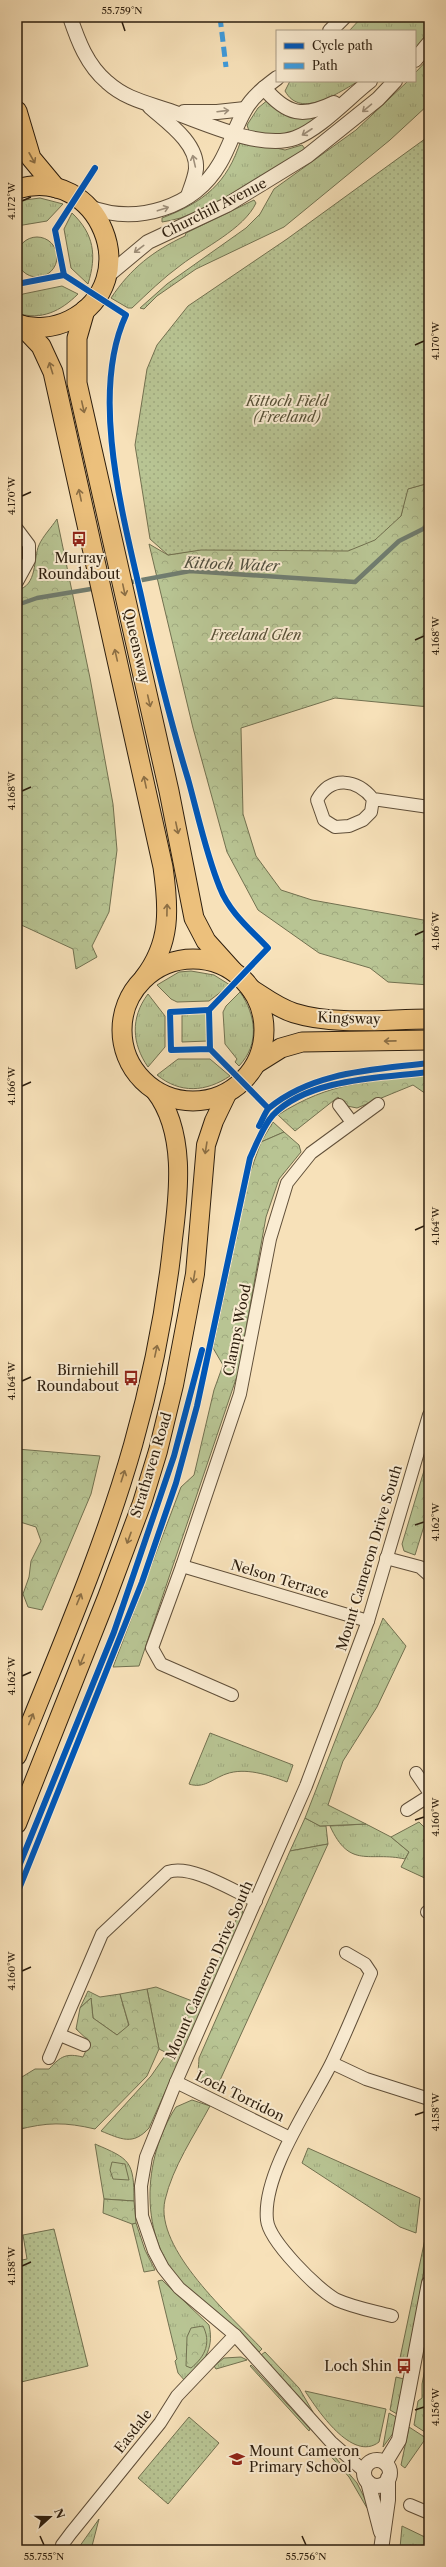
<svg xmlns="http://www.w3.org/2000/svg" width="446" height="2567" viewBox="0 0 446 2567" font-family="'Libre Caslon Text',serif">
  <defs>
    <pattern id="grass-tufts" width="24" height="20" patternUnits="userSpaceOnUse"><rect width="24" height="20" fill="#b8c493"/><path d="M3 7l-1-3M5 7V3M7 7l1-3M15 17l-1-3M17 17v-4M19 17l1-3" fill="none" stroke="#9ea87e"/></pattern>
    <pattern id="forest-crowns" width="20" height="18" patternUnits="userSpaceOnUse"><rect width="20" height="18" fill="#b8c493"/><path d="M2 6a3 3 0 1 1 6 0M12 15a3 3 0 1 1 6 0" fill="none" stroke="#9ea87e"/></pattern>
    <pattern id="park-dots" width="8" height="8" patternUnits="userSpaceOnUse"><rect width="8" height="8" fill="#b8c493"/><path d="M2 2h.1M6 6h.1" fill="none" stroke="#9ea87e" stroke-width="1.8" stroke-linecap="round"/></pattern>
  </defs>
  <rect width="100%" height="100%" fill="#f7e1b9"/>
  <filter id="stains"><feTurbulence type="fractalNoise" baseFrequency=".005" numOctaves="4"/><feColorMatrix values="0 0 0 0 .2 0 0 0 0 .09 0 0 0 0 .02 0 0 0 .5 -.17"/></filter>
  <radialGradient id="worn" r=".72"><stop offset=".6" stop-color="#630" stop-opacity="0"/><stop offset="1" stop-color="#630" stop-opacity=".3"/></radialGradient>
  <g fill="url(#grass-tufts)" stroke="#727150">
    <path d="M362,17h67v19l-14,12v-17h-66z"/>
    <path d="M429,58v46l-39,36 -106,87 -88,42 -39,27 -13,13 -4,-1 27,-24 79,-56 14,-14 14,-25 82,-59 52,-49h7v-8z"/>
    <path d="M290,81h69c-20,11 -58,39 -74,10z"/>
    <path d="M269,99c19,11 31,22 53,16 -28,19 -39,24 -73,16l-2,-6 11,-17z"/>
    <path d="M241,140l44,10 17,-5 4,5c-42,26 -95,65 -144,72v-4c42,-16 65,-34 79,-78z"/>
    <path d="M40,198l23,6 -16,17 -30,5v-25z"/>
    <path d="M254,200l2,3c-12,26 -53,45 -75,62 -18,13 -33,28 -49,43h-4l-17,-10c20,-30 42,-47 74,-62l1,-3z"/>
    <path d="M72,213c22,21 25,42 16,71l-17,-16 -7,-39z"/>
    <circle cx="37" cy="257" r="20"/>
    <path d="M62,286l16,8c-17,17 -37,27 -61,19v-14l6,-5z"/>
    <path d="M191,971l23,4 16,10 -21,16 -32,1 -6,-3 -14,-14 22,-13z"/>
    <path d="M240,992c16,23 20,52 -1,74l-4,-4 2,-3 -12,-15 -2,-32 3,-6z"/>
    <path d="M148,994l17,22v31l-17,20c-16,-23 -18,-49 0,-73z"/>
    <path d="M204,1013l5,5 -1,23 -26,1v-27z"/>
    <path d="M178,1059h32l20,17c-24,16 -50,18 -73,-1z"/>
    <path d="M273,1122l11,10 -23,10z"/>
    <path d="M210,1733l83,32 -6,17c-18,-7 -42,-15 -61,-8 -14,5 -22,15 -37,10z"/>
    <path d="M305,1818l15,8h6l2,18 -38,7z"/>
    <path d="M366,1824l25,13 18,15 -4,7c-36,-8 -55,11 -75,-33z"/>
    <path d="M242,1906l1,11 -94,211c-16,18 -28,11 -48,3l50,-55 16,-23 -8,-4 -12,-60 9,-2 44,17z"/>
    <path d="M88,1991l12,6 20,-3 9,32 -12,9 -24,-17 -2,-20 -11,10z"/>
    <path d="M192,2100l18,6c-16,30 -37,60 -45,94 -11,49 66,116 97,149l-3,3c-22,-26 -51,-44 -75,-67 -46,-47 -42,-126 -8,-178z"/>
    <path d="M95,2144c35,15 39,17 39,57l-30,-2z"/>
    <path d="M308,2148l112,50 -4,35 -16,-6 -98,-64z"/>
    <path d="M429,2220v22l-21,117 -8,-1z"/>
    <path d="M136,2223l9,27 10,20 -11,2 -12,-48z"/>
    <path d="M162,2280l47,45c6,26 -7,38 -23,57l-8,-9 -3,-12 2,-2 -19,-78z"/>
    <path d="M429,2348v84l-1,2 -14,-9 4,-24 4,-3v-14z"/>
    <path d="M265,2352l34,36 14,24 -52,-57z"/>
    <path d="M241,2357l6,3 -31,9 -2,-3 10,-8z"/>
    <path d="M251,2365l59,64 -1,2 -59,-65z"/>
    <path d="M396,2377l8,2 -7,35 -7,-4z"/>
    <path d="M305,2391l81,18 -7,33c-27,21 -62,-33 -74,-51z"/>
    <path d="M389,2413l7,4 -2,15 -11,15z"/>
    <path d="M409,2427l17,11 -21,30 -4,-3z"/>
    <path d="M329,2450l28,33 12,24 -2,1 -18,-31 -22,-25z"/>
    <path d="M99,2519l-8,31h-14z"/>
    <path d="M402,2526l27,13v11l-29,-2z"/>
  </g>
  <g fill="url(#forest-crowns)" stroke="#727150">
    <path d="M429,483v224l-94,-9 -94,30 2,86 13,42 25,34 31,10 117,21v64l-41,-3 -18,-14 -51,-15 -61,-43 -31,-58 -34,-124 -44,-184 19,11 233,-39 6,-27z"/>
    <path d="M57,519l33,159 23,126 4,46 -8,62 -17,34 5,11 -21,12 -3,-20 -56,-26v-333c21,-4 16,-32 22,-45 4,-9 12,-17 18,-26z"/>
    <path d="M429,1075v21l-16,-11 -56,23 -10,-2 -9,-9 -43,34 -17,-16c53,-34 90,-33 151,-40z"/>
    <path d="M284,1132l15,13 2,7 -22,27 -13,38 -28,156 -99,293 -26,1 68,-180 13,-12 20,-85 9,-25 -10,-17 37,-175 11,-31z"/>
    <path d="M17,1449l83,7 -9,38 -49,116 -14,-3 -5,-13 6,-17 2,-16 10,-20 -5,-14 -19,-6z"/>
    <path d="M429,1454v56l-14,45 -11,-4 -2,-7z"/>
    <path d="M383,1618l23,28 -29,61 -34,54 -15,44 38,19 -46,2 -15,-8z"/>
    <path d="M419,1822l10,10v48l-28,-13 8,-15 -18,-15z"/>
    <path d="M328,1844l-112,245c-21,-6 -18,-12 -17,-31l91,-207z"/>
    <path d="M147,1989l12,60 -12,27 -52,53c-30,-7 -48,-7 -78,1v-50l18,-11h14c12,-13 17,-16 34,-12l7,-15 -14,-13 4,-21 11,-10 2,20 24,17 12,-10 -9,-31z"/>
    <path d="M112,2162l13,2 4,16 -16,-1 -3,-9z"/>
    <path d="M104,2199l30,2 2,22 -4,1 -29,-11z"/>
    <path d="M203,2326c8,16 3,30 -12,42l-5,-2 1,-29 4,-9z"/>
  </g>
  <g fill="url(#park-dots)" stroke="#727150">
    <path d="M429,136v347l-21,6 -7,27 -26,24 -27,11 -147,-1 -33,5 -18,-16 -15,-94 12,-76 10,-24 31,-39 99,-67z"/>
    <path d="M54,2229l34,137 -71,17v-122l10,-2 -4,-24z"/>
    <path d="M189,2417l30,26 -51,61 -30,-26z"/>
  </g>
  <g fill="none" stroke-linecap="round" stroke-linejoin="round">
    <g stroke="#707d70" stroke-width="4.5">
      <path d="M126,583l64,-12 165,11 44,-41 30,-15"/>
      <path d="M17,605l20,-7 60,-10"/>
    </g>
    <defs>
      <g id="minor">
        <path d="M17,529l12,16v15l-12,22"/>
        <path d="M373,799l-2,13 -8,8 -14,6 -14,1 -11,-7 -7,-20c14,-25 40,-21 56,-1l56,8"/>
        <path d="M339,1105l12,16"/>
        <path d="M386,1558l34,9 9,8"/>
        <path d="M182,1566l186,55"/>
        <path d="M232,1695l-71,-31 -9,-16 30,-82 58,-172 30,-155 17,-56 24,-30 67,-49"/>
        <path d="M416,1773l13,19"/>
        <path d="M407,1810l22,-14"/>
        <path d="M427,1912h2"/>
        <path d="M346,1953l19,11 6,9c-13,30 -25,60 -39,89 -20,41 -70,111 -65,158 2,21 51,70 70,80 18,8 37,11 55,16"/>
        <path d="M60,2035l24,10"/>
        <path d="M49,2058l53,-124 66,-62c24,-8 65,19 88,29"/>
        <path d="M332,2063l34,16 63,20"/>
        <path d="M176,2082l114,56"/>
        <path d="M364,2471l-33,-29 -96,-107 -56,-47 -16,-20 -9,-17 -12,-35 -1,-30 5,-29 30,-75 130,-296 62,-165 61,-206"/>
        <path d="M410,2505l19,8"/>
        <path d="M61,2550l1,-5 9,-12 89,-110 17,-27 58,-61"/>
      </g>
      <g id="tertiary">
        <path d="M70,17c8,24 17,48 37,65 20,18 41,21 66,30 32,11 88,38 122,26 25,-9 53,-40 75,-57"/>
        <path d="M330,31l14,-14"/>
        <path d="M415,60l14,-17"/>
        <path d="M264,88c23,27 39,30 70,15"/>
        <path d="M150,107c17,15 48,36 46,62 -1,9 -5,18 -8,27"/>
        <path d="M184,112h33l28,-3"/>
        <path d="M89,207c48,18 105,1 131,-44 10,-17 15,-36 25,-53 7,-13 20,-23 32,-32"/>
        <path d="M107,276l41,-34 79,-37 80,-49 71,-57 17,-18"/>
        <circle cx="377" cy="2473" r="13"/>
        <path d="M385,2463l14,-23 30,-157"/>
        <path d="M368,2482l13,50"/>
        <path d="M381,2550l7,-50v-22"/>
      </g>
      <g id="primary">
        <path d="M17,1756c41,-103 86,-205 116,-311 19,-67 33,-137 40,-206 6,-47 13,-108 -18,-148"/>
        <path d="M17,1824l90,-227 35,-94 16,-52 16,-66 21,-111 11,-129 8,-24 14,-29"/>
      </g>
      <g id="trunk">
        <path d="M17,111l14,47 25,30"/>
        <path d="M17,189c82,-25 130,92 53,131 -16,8 -36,10 -53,4"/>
        <path d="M85,310l-8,28v45l92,408 25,127 12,23 27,30"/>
        <path d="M21,325l20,21 12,26 110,495c6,42 8,76 -19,111"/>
        <circle cx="193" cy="1030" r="71"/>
        <path d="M251,989c14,9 27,19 43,24 42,13 92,6 135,6"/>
        <path d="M257,1063l24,-15 21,-6 127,-2"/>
      </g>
    </defs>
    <use href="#minor" stroke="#604f39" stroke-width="14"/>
    <use href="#tertiary" stroke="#604f39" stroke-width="16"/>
    <use href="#primary" stroke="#2d1e0e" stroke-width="20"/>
    <use href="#trunk" stroke="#2d1e0e" stroke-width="21"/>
    <use href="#minor" stroke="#faecd2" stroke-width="12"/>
    <use href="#tertiary" stroke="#faecd2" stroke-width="14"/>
    <use href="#primary" stroke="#ecc07c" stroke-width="18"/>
    <use href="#trunk" stroke="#ecc07c" stroke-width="19"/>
    <path stroke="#3d9bde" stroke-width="5" stroke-dasharray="10 5" stroke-linecap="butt" d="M220,17l6,50"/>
    <defs>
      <g id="cycleway">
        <path d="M64,275l-9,-45 40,-62"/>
        <path d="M17,284l47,-9 62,40c-36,77 -4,197 14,276 14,64 29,126 48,188 10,36 18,75 32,109 9,24 31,42 48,60l-59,62"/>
        <path d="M210,1049l-39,1 -1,-38 39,-2 1,39 58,59"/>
        <path d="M259,1126c3,-5 6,-14 10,-18 45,-37 105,-38 160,-45"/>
        <path d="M17,1871l97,-239 60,-176 28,-106"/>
        <path d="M17,1894l125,-312 34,-99 21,-77 53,-248c6,-13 13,-32 23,-43 36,-37 108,-37 156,-43"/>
      </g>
    </defs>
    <use href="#cycleway" stroke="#faecd2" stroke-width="8"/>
    <use href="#cycleway" stroke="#0057b8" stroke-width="6"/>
  </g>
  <defs><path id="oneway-shaft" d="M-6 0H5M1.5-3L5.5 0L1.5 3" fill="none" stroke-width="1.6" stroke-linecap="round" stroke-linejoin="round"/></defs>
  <g stroke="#9e8f7a">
    <use href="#oneway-shaft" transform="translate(367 108) rotate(140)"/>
    <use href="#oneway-shaft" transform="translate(223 111) rotate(-7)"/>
    <use href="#oneway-shaft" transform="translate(307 132) rotate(147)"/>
    <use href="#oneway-shaft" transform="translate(194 161) rotate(-103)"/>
    <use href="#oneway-shaft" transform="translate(163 209) rotate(-18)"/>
    <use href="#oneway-shaft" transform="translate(139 249) rotate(143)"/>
  </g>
  <g stroke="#8c6f45">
    <use href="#oneway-shaft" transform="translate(32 158) rotate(61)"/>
    <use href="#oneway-shaft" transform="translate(51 368) rotate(-107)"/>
    <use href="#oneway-shaft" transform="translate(83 407) rotate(77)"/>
    <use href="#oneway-shaft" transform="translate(80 495) rotate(-102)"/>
    <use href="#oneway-shaft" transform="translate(124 590) rotate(78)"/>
    <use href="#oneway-shaft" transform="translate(116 655) rotate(-103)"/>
    <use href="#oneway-shaft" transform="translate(149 701) rotate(77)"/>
    <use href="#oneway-shaft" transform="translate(145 782) rotate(-102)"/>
    <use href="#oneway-shaft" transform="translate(177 828) rotate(78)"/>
    <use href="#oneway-shaft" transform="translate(167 910) rotate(-89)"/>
    <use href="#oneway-shaft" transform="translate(390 1041) rotate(179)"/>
    <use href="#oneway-shaft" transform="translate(206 1148) rotate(99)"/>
    <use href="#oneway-shaft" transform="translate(194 1277) rotate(99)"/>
    <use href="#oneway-shaft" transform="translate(156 1351) rotate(-78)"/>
    <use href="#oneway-shaft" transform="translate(123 1476) rotate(-72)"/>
    <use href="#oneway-shaft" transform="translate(129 1538) rotate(110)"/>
    <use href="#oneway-shaft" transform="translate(79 1599) rotate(-68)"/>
    <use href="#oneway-shaft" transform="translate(82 1660) rotate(112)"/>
    <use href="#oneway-shaft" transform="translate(31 1719) rotate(-68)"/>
  </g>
  <path fill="none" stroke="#2d1e0e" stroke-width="1.5" d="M122,22l3,9M22,201l9,-4M415,345l9,-4M22,496l9,-4M415,640l9,-4M22,791l9,-4M415,935l9,-4M22,1086l9,-4M415,1230l9,-4M22,1381l9,-4M415,1525l9,-3M22,1676l9,-4M415,1820l9,-3M22,1971l9,-4M415,2115l9,-3M22,2266l9,-4M415,2410l9,-3M40,2536l4,9M302,2536l4,9"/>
  <defs>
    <symbol id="bus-bare" viewBox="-9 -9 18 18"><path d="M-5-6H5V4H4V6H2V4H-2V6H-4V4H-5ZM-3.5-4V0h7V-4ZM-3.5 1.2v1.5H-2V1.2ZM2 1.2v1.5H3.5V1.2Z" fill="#8f2418" stroke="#faecd2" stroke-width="2.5" paint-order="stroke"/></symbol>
    <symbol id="school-bare" viewBox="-9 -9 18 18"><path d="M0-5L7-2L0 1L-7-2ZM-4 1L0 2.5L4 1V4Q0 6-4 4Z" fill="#8f2418" stroke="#faecd2" stroke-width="2.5" paint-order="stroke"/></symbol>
  </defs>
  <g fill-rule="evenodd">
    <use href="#bus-bare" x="68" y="528" width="22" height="22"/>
    <use href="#bus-bare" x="120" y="1367" width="22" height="22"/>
    <use href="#bus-bare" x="393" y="2355" width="22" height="22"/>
    <use href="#school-bare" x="226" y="2448" width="22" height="22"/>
  </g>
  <g text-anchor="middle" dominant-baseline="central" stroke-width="4" stroke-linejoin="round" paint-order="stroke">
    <g font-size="14" fill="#2d1e0e" stroke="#faecd2">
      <text transform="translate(214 208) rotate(-27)">Churchill Avenue</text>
      <text transform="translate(137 646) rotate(77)">Queensway</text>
      <text transform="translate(349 1018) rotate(2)">Kingsway</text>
      <text transform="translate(237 1330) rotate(-79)">Clamps Wood</text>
      <text transform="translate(151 1465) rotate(-73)">Strathaven Road</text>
      <text transform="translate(369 1558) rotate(-73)">Mount Cameron Drive South</text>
      <text transform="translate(280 1579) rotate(17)">Nelson Terrace</text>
      <text transform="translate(209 1970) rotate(-66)">Mount Cameron Drive South</text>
      <text transform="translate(240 2096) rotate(26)">Loch Torridon</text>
      <text transform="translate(133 2431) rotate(-52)">Easdale</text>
    </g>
    <g font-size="14" font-style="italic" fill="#575036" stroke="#faecd2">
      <text x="287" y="401">Kittoch Field<tspan x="287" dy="16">(Freeland)</tspan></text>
      <text x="256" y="635">Freeland Glen</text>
    </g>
    <g font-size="14" fill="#2d1e0e" stroke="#faecd2" text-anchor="end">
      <text x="79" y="558" text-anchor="middle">Murray<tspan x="79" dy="16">Roundabout</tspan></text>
      <text x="119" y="1370">Birniehill<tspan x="119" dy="16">Roundabout</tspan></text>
      <text x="392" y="2366">Loch Shin</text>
      <text x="249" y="2451" text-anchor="start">Mount Cameron<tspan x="249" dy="16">Primary School</tspan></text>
    </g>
    <g font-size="15" font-style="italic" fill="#4f4e3f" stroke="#faecd2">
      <text transform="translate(232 564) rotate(2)">Kittoch Water</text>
    </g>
  </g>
  <rect width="446" height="2567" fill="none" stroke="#f7e1b9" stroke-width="44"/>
  <rect x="276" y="30" width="140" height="52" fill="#faecd2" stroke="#a89a84"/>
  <rect x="284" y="43" width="20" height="6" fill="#0057b8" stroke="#a89a84"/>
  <text x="312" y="50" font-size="12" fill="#2d1e0e">Cycle path</text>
  <rect x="284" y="63" width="20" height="6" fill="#3d9bde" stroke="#a89a84"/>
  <text x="312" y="70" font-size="12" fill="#2d1e0e">Path</text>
  <g transform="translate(50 2517) rotate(69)" stroke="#faecd2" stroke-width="3" paint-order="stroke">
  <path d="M0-3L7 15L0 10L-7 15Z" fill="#2d1e0e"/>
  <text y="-6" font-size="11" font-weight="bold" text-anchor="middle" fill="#2d1e0e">N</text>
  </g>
  <rect x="22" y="22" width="402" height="2523" fill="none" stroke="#2d1e0e" stroke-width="1.5"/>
  <g font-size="10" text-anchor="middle" fill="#2d1e0e">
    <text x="122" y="14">55.759°N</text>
    <text transform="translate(11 201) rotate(-90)" y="4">4.172°W</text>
    <text transform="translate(435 341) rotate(-90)" y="4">4.170°W</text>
    <text transform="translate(11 496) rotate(-90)" y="4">4.170°W</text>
    <text transform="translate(435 636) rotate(-90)" y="4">4.168°W</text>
    <text transform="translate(11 791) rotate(-90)" y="4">4.168°W</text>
    <text transform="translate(435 931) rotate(-90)" y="4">4.166°W</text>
    <text transform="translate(11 1086) rotate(-90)" y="4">4.166°W</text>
    <text transform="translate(435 1226) rotate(-90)" y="4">4.164°W</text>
    <text transform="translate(11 1381) rotate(-90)" y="4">4.164°W</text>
    <text transform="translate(435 1522) rotate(-90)" y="4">4.162°W</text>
    <text transform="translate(11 1676) rotate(-90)" y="4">4.162°W</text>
    <text transform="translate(435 1817) rotate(-90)" y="4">4.160°W</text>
    <text transform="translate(11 1971) rotate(-90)" y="4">4.160°W</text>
    <text transform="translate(435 2112) rotate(-90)" y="4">4.158°W</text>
    <text transform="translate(11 2266) rotate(-90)" y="4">4.158°W</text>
    <text transform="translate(435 2407) rotate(-90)" y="4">4.156°W</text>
    <text x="44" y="2560">55.755°N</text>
    <text x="306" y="2560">55.756°N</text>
  </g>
  <rect width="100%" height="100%" filter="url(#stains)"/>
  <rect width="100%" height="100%" fill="url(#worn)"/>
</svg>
